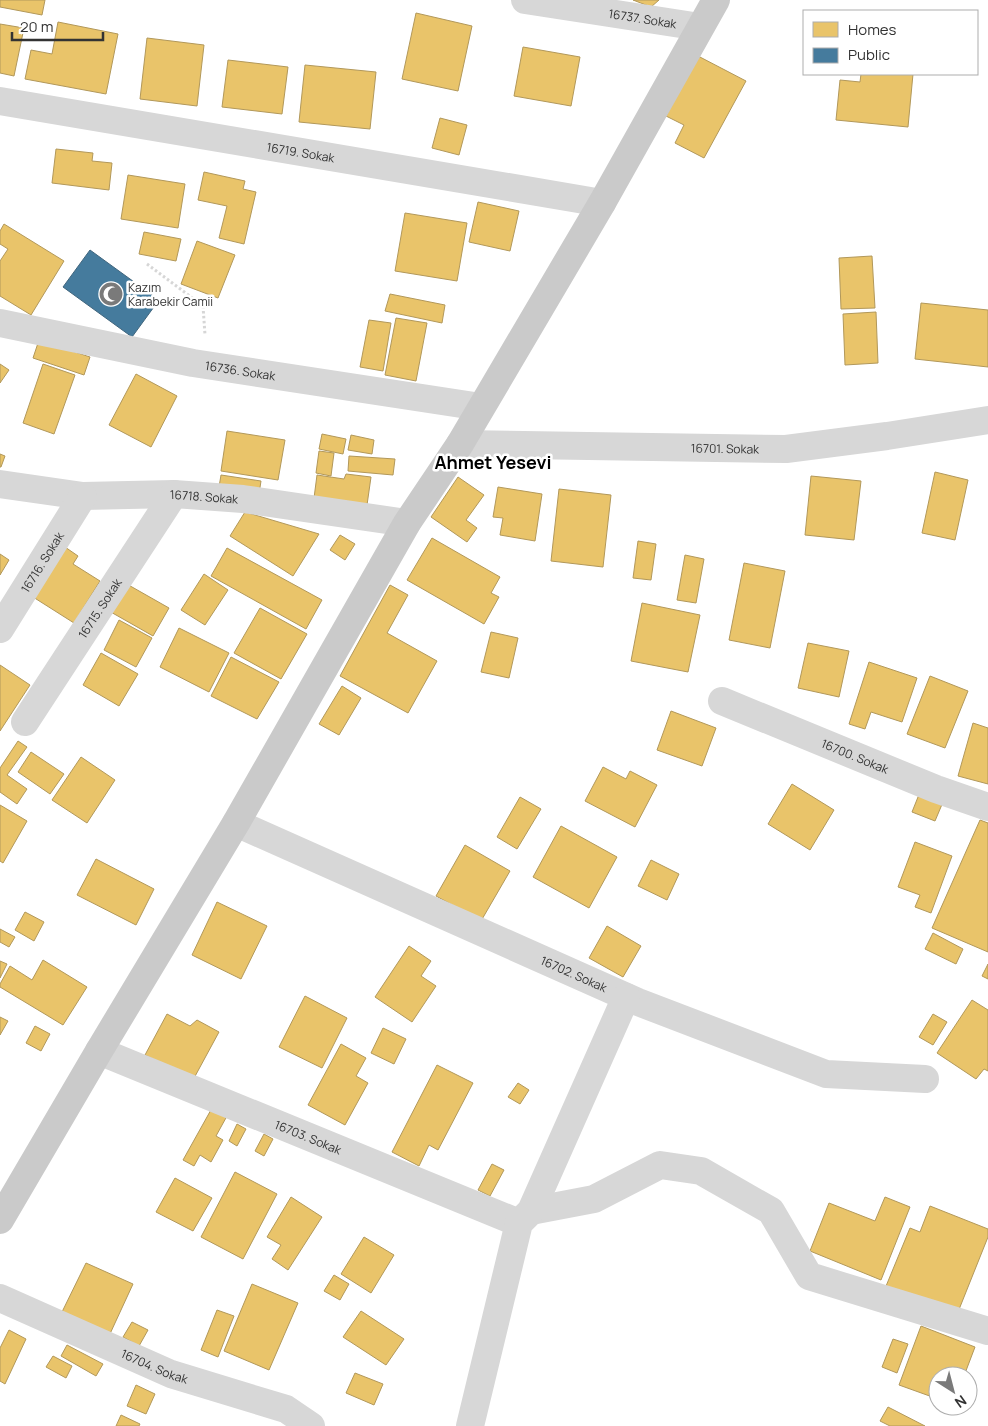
<svg xmlns="http://www.w3.org/2000/svg" width="988" height="1426" viewBox="0 0 988 1426" font-family="Manrope,sans-serif">
  <rect width="100%" height="100%" fill="#fff"/>
  <g fill="#e9c46a" stroke="#b2985a">
    <path d="M0,0h45l-3,15 -42,-8z"/>
    <path d="M633,0h26l-8,7z"/>
    <path d="M416,13l56,13 -14,65 -56,-12z"/>
    <path d="M58,22l60,12 -12,60 -81,-15 6,-29 21,4z"/>
    <path d="M0,24l24,4 -10,48 -14,-3z"/>
    <path d="M147,38l57,7 -7,61 -57,-7z"/>
    <path d="M523,47l57,10 -9,49 -57,-10z"/>
    <path d="M698,56l48,25 -42,77 -29,-15 9,-18 -18,-9z"/>
    <path d="M228,60l60,7 -6,47 -60,-7z"/>
    <path d="M305,65l71,7 -6,57 -71,-7z"/>
    <path d="M861,74h52l-5,53 -72,-7 4,-40 20,2z"/>
    <path d="M440,118l27,7 -8,30 -27,-7z"/>
    <path d="M56,149l37,4 -1,8 20,2 -3,27 -57,-7z"/>
    <path d="M204,172l41,9 -2,8 13,3 -12,52 -25,-6 8,-32 -29,-6z"/>
    <path d="M128,175l57,9 -7,44 -57,-9z"/>
    <path d="M478,202l41,9 -9,40 -41,-9z"/>
    <path d="M405,213l62,10 -10,58 -62,-10z"/>
    <path d="M4,224l60,37 -33,54 -31,-19v-35l8,-12 -8,-5v-13z"/>
    <path d="M144,232l37,7 -5,22 -37,-7z"/>
    <path d="M197,241l38,14 -17,43 -37,-14z"/>
    <path d="M872,256l3,52 -34,1 -2,-51z"/>
    <path d="M390,294l55,11 -3,18 -57,-12z"/>
    <path d="M921,303l67,7v57l-73,-8z"/>
    <path d="M876,312l2,51 -33,2 -2,-51z"/>
    <path d="M396,318l31,5 -11,58 -31,-6z"/>
    <path d="M369,320l22,3 -8,48 -23,-4z"/>
    <path d="M39,340l51,17 -6,18 -51,-17z"/>
    <path d="M0,364l9,6 -9,13z"/>
    <path d="M43,364l32,11 -21,59 -31,-11z"/>
    <path d="M136,374l41,22 -26,51 -42,-22z"/>
    <path d="M227,431l58,9 -7,40 -57,-9z"/>
    <path d="M322,434l24,5 -3,15 -24,-5z"/>
    <path d="M351,435l23,5 -2,14 -24,-4z"/>
    <path d="M319,451l15,2 -3,23 -15,-3z"/>
    <path d="M0,454l5,2 -4,11h-1z"/>
    <path d="M349,456l46,3 -2,16 -45,-4z"/>
    <path d="M935,472l33,8 -13,60 -33,-7z"/>
    <path d="M346,474l25,3 -4,28 -53,-7 3,-23 27,4z"/>
    <path d="M221,475l40,6 -2,13 -40,-7z"/>
    <path d="M811,476l50,5 -7,59 -49,-5z"/>
    <path d="M458,477l26,18 -18,25 11,8 -10,14 -36,-25z"/>
    <path d="M498,487l44,7 -7,47 -35,-6 3,-17 -10,-1z"/>
    <path d="M559,489l52,6 -8,72 -52,-6z"/>
    <path d="M245,512l74,22 -26,42 -63,-40z"/>
    <path d="M340,535l15,9 -10,16 -15,-10z"/>
    <path d="M432,538l68,39 -9,16 8,4 -15,27 -77,-44z"/>
    <path d="M638,541l18,3 -5,36 -18,-2z"/>
    <path d="M65,547l13,9 -5,8 27,17 -26,42 -41,-26z"/>
    <path d="M227,548l95,52 -16,29 -95,-53z"/>
    <path d="M0,554l9,6 -9,15z"/>
    <path d="M685,555l19,4 -8,44 -19,-3z"/>
    <path d="M744,563l41,8 -15,77 -41,-8z"/>
    <path d="M204,574l24,16 -23,35 -24,-15z"/>
    <path d="M125,583l44,25 -16,28 -44,-25z"/>
    <path d="M390,585l18,10 -21,38 50,28 -29,52 -68,-37z"/>
    <path d="M642,603l58,12 -12,57 -57,-11z"/>
    <path d="M260,608l47,26 -26,45 -47,-26z"/>
    <path d="M119,620l33,18 -16,29 -32,-17z"/>
    <path d="M179,628l50,25 -20,39 -49,-25z"/>
    <path d="M491,632l27,6 -9,40 -28,-6z"/>
    <path d="M808,643l41,8 -10,46 -41,-9z"/>
    <path d="M101,653l37,21 -19,32 -36,-21z"/>
    <path d="M231,657l48,25 -22,37 -46,-23z"/>
    <path d="M869,662l48,16 -15,44 -31,-10 -6,17 -16,-5z"/>
    <path d="M0,665l30,20 -30,46z"/>
    <path d="M930,676l38,15 -23,57 -38,-14z"/>
    <path d="M342,686l19,12 -22,37 -20,-11z"/>
    <path d="M671,711l45,17 -14,38 -45,-16z"/>
    <path d="M973,723l15,5v56l-30,-8z"/>
    <path d="M18,741l9,6 -20,28 20,14 -10,15 -17,-12v-24z"/>
    <path d="M31,752l33,22 -14,20 -32,-22z"/>
    <path d="M81,757l34,23 -28,43 -35,-23z"/>
    <path d="M603,767l23,12 4,-8 27,14 -22,42 -50,-26z"/>
    <path d="M792,784l42,26 -24,40 -42,-26z"/>
    <path d="M920,792l23,10 -8,19 -23,-9z"/>
    <path d="M520,797l21,12 -24,40 -20,-12z"/>
    <path d="M0,805l27,16 -24,42 -3,-2z"/>
    <path d="M980,820l8,3v129l-56,-24z"/>
    <path d="M561,826l56,31 -28,51 -56,-31z"/>
    <path d="M915,842l37,14 -21,57 -16,-6 5,-12 -22,-8z"/>
    <path d="M465,845l45,26 -29,50 -45,-25z"/>
    <path d="M96,859l58,30 -18,36 -59,-30z"/>
    <path d="M651,860l28,14 -12,26 -29,-14z"/>
    <path d="M217,902l50,24 -26,53 -49,-24z"/>
    <path d="M25,912l19,10 -10,19 -19,-11z"/>
    <path d="M607,926l34,20 -18,31 -34,-19z"/>
    <path d="M0,929l15,8 -6,10 -9,-5z"/>
    <path d="M933,933l30,16 -7,15 -31,-15z"/>
    <path d="M409,946l22,15 -10,15 15,10 -24,36 -37,-25z"/>
    <path d="M43,960l44,27 -24,38 -63,-38v-3l10,-18 22,14z"/>
    <path d="M0,961l7,3 -7,14z"/>
    <path d="M988,964v15l-6,-3z"/>
    <path d="M305,996l42,22 -25,50 -43,-21z"/>
    <path d="M972,1000l16,10v61l-4,-2 -8,10 -39,-26z"/>
    <path d="M167,1014l23,12 7,-6 22,12 -26,48 -48,-25z"/>
    <path d="M933,1014l14,8 -14,23 -14,-8z"/>
    <path d="M0,1017l8,4 -8,14z"/>
    <path d="M35,1026l15,8 -9,17 -15,-8z"/>
    <path d="M383,1028l23,11 -12,25 -23,-11z"/>
    <path d="M341,1044l25,14 -10,18 12,7 -23,42 -37,-20z"/>
    <path d="M437,1065l36,18 -35,67 -9,-5 -10,21 -27,-14z"/>
    <path d="M518,1083l11,7 -9,14 -12,-7z"/>
    <path d="M212,1108l15,8 -11,20 7,4 -12,22 -11,-7 -6,11 -11,-6z"/>
    <path d="M237,1124l9,5 -9,17 -8,-5z"/>
    <path d="M264,1134l9,5 -9,17 -9,-5z"/>
    <path d="M492,1164l12,6 -14,26 -12,-6z"/>
    <path d="M235,1172l42,22 -34,65 -42,-22z"/>
    <path d="M175,1178l37,20 -19,33 -37,-19z"/>
    <path d="M291,1197l31,20 -34,53 -16,-11 9,-14 -14,-8z"/>
    <path d="M885,1197l25,10 -29,73 -71,-29 19,-48 46,18z"/>
    <path d="M930,1206l58,23v8l-30,75 -74,-21 26,-63 10,4z"/>
    <path d="M364,1237l30,18 -23,38 -30,-19z"/>
    <path d="M86,1263l47,21 -24,52 -48,-22z"/>
    <path d="M334,1275l15,9 -9,16 -16,-9z"/>
    <path d="M252,1284l46,19 -29,67 -45,-19z"/>
    <path d="M217,1310l17,6 -16,41 -17,-7z"/>
    <path d="M361,1311l43,28 -18,26 -43,-28z"/>
    <path d="M132,1322l16,8 -9,16 -16,-9z"/>
    <path d="M921,1326l54,21 -11,29h-26v23l-39,-14z"/>
    <path d="M9,1330l17,9 -21,45 -5,-3v-33z"/>
    <path d="M893,1339l15,5 -11,29 -15,-6z"/>
    <path d="M67,1345l36,19 -7,12 -35,-20z"/>
    <path d="M53,1356l19,10 -6,12 -20,-11z"/>
    <path d="M355,1373l28,11 -9,21 -28,-12z"/>
    <path d="M136,1385l19,9 -9,20 -19,-8z"/>
    <path d="M888,1407l37,19h-35l-10,-5z"/>
    <path d="M121,1415l19,9 -1,2h-23z"/>
  </g>
  <path fill="#457b9d" stroke="#40657d" d="M90,250l69,50 -27,37 -69,-50z"/>
  <g fill="none" stroke-linecap="round" stroke-linejoin="round">
    <path stroke="#d6d6d6" stroke-width="3" stroke-dasharray="2.5 2.5" stroke-linecap="butt" d="M147,264l56,42 2,29"/>
    <g stroke="#d7d7d7" stroke-width="28">
      <path id="s1" d="M525,0l175,27"/>
      <path id="s2" d="M0,101l602,102"/>
      <path id="s3" d="M0,323l193,40 288,44"/>
      <path id="s4" d="M460,444l326,5 101,-13 101,-16"/>
      <path id="s5" d="M0,484l83,12 91,-2 69,5 164,24"/>
      <path id="s6" d="M0,629l83,-133"/>
      <path id="s7" d="M722,701l214,88 52,18"/>
      <path id="s8" d="M25,722l149,-228"/>
      <path id="s9" d="M236,823l402,179 188,72 99,5"/>
      <path id="s10" d="M99,1051l420,172"/>
      <path d="M531,1211l63,-12 66,-34 41,6 70,40 38,65 179,55"/>
      <path id="s11" d="M0,1298l171,76 115,35 25,17"/>
      <path d="M470,1426l49,-203 12,-12 95,-214"/>
    </g>
    <path stroke="#cacaca" stroke-width="28" d="M0,1220l99,-169 137,-228 171,-300 53,-79 142,-241 114,-203"/>
  </g>
  <defs>
    <symbol id="mosque-disc" viewBox="-11 -11 22 22"><circle r="9.5" fill="#7a7a7a" stroke="#fff"/><path d="M3.5-4.9A6 6 0 1 0 3.5 4.9A5 5 0 1 1 3.5-4.9Z" fill="#fff"/></symbol>
  </defs>
  <g fill-rule="evenodd">
    <use href="#mosque-disc" x="97" y="280" width="28" height="28"/>
  </g>
  <g text-anchor="middle" dominant-baseline="central" stroke-width="5" stroke-linejoin="round" paint-order="stroke">
    <g font-size="12" fill="#333" stroke="#fff">
      <text stroke="none"><textPath href="#s1" startOffset="119">16737. Sokak</textPath></text>
      <text stroke="none"><textPath href="#s2" startOffset="305">16719. Sokak</textPath></text>
      <text stroke="none"><textPath href="#s3" startOffset="245">16736. Sokak</textPath></text>
      <text stroke="none"><textPath href="#s4" startOffset="265">16701. Sokak</textPath></text>
      <text stroke="none"><textPath href="#s5" startOffset="205">16718. Sokak</textPath></text>
      <text stroke="none"><textPath href="#s6" startOffset="79">16716. Sokak</textPath></text>
      <text stroke="none"><textPath href="#s8" startOffset="136">16715. Sokak</textPath></text>
      <text stroke="none"><textPath href="#s7" startOffset="144">16700. Sokak</textPath></text>
      <text stroke="none"><textPath href="#s9" startOffset="370">16702. Sokak</textPath></text>
      <text stroke="none"><textPath href="#s10" startOffset="226">16703. Sokak</textPath></text>
      <text stroke="none"><textPath href="#s11" startOffset="169">16704. Sokak</textPath></text>
    </g>
    <g font-size="12" fill="#333" stroke="#fff" text-anchor="start">
      <text x="128" y="287">Kazım<tspan x="128" dy="14">Karabekir Camii</tspan></text>
    </g>
    <g font-size="18" font-weight="bold" fill="#000" stroke="#fff">
      <text x="493" y="462">Ahmet Yesevi</text>
    </g>
  </g>
  <rect x="803" y="10" width="175" height="65" fill="#ffffff" stroke="#adadad"/>
  <rect x="813" y="22" width="25" height="15" fill="#e9c46a" stroke="#adadad"/>
  <text x="848" y="35" font-size="15" fill="#333333">Homes</text>
  <rect x="813" y="48" width="25" height="15" fill="#457b9d" stroke="#adadad"/>
  <text x="848" y="60" font-size="15" fill="#333333">Public</text>
  <g transform="translate(953 1391) rotate(144)"><circle r="24" fill="#ffffff" stroke="#adadad"/>
  <path d="M0-4L9 19L0 12L-9 19Z" fill="#7a7a7a"/>
  <text y="-8" font-size="14" font-weight="bold" text-anchor="middle" fill="#333333">N</text>
  </g>
  <path d="M12 32v8h91v-8" fill="none" stroke="#333333" stroke-width="2.5"/>
  <text x="20" y="32" font-size="15" fill="#333333" stroke="#ffffff" stroke-width="4" paint-order="stroke">20 m</text>
</svg>
